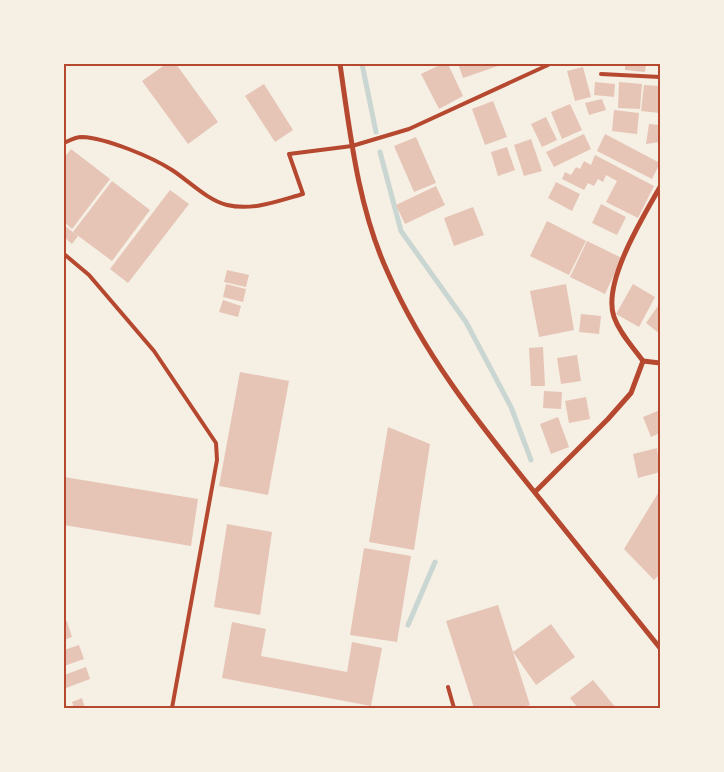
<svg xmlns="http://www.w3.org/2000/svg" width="724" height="772" viewBox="0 0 724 772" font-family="Commissioner,sans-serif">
  <rect width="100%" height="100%" fill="#f6efe4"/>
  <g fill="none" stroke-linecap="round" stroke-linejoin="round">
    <g stroke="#c9d6d2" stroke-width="5">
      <path d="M362,64l14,68"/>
      <path d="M380,152l21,79 65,91 45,85 20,53"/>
      <path d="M408,625l27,-63"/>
    </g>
  </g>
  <g fill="#e6c5b7">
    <path d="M166,64h10l42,58 -30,22 -46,-63z"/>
    <path d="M442,64h6l15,32 -24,13 -18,-35z"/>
    <path d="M458,64h43v1l-38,13z"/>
    <path d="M625,64h21l-1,8 -20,-2z"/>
    <path d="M583,67l8,30 -16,4 -8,-30z"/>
    <path d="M595,82l20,2 -1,13 -20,-2z"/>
    <path d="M619,82l23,2 -2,25 -22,-1z"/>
    <path d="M264,84l29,46 -18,12 -30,-46z"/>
    <path d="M644,85l16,1v27l-19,-2z"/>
    <path d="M602,99l4,11 -17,5 -4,-12z"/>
    <path d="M493,101l14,36 -22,8 -13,-36z"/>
    <path d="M570,104l12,26 -20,9 -11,-27z"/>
    <path d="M614,110l25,3 -2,21 -25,-3z"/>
    <path d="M546,117l11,23 -15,7 -11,-23z"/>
    <path d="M649,124l11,1v17l-14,2z"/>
    <path d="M584,134l7,15 -37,18 -8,-15z"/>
    <path d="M605,134l55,29 -8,16 -55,-28z"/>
    <path d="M416,137l20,46 -22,9 -20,-46z"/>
    <path d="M531,139l11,32 -18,5 -10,-31z"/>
    <path d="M507,147l8,23 -17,6 -7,-24z"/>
    <path d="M71,149l39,30 -38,50 -8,-7v-64z"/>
    <path d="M595,155l59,31 -16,32 -32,-16 11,-21 -11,-6 -3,7 -5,-3 -4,7 -6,-3 -4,7 -22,-11 3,-7 6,3 5,-8 4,2 4,-8 7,4z"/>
    <path d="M112,181l38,29 -38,51 -39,-29z"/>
    <path d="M556,182l24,12 -8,17 -24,-13z"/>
    <path d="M436,186l9,19 -40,19 -9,-19z"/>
    <path d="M170,190l19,14 -61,79 -18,-14z"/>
    <path d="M601,204l25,13 -9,18 -25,-12z"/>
    <path d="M473,207l11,28 -30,11 -10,-28z"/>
    <path d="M547,221l39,20 -17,34 -39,-19z"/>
    <path d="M65,226l13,10 -6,8 -8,-7z"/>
    <path d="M587,241l35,17 -17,36 -35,-17z"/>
    <path d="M227,270l22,5 -3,12 -22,-5z"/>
    <path d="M226,284l20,5 -3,13 -20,-5z"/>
    <path d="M566,284l8,46 -35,7 -9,-46z"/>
    <path d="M633,284l22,13 -16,30 -23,-13z"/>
    <path d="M223,300l18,6 -3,11 -19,-5z"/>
    <path d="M660,303v31l-14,-11z"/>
    <path d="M581,314l20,2 -2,18 -20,-2z"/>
    <path d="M543,347l2,39h-14l-2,-38z"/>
    <path d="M577,355l4,26 -20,3 -4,-26z"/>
    <path d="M240,372l49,9 -21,114 -49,-9z"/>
    <path d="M544,391l18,1 -1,17 -18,-1z"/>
    <path d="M586,397l4,22 -21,4 -4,-22z"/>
    <path d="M660,410v23l-9,4 -8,-20z"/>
    <path d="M558,417l11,30 -18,7 -11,-30z"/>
    <path d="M388,427l42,17 -16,106 -45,-8z"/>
    <path d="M657,448l3,24 -22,6 -5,-24z"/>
    <path d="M64,477l134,22 -7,47 -127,-21z"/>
    <path d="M660,490v84l-6,6 -30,-31z"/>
    <path d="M227,524l45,8 -12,83 -46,-8z"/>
    <path d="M364,548l47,8 -14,86 -47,-7z"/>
    <path d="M498,605l32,100 -12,3h-44l-28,-87z"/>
    <path d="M67,621l5,16 -8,3v-18z"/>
    <path d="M232,622l34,7 -5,27 86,16 5,-30 30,6 -11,58 -149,-28z"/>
    <path d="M551,624l24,33 -39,28 -23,-33z"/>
    <path d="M79,645l5,14 -20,7v-16z"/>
    <path d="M86,667l4,12 -24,9 -2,-13z"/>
    <path d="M593,680l23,28h-38l-8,-10z"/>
    <path d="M82,698l3,10h-11l-2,-6z"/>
  </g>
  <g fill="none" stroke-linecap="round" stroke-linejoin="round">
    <g stroke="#b5482f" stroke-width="4">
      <path d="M601,74l59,3"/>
      <path d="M64,143c6,-3 11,-6 18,-6 24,1 70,20 90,33 17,11 35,30 55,35 26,6 51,-4 76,-11l-14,-40 63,-8 57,-17 139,-64"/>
      <path d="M64,254l25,21 65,76 62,92 1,17 -45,248"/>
      <path d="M448,687l6,21"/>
    </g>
    <g stroke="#b5482f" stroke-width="5">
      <path d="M340,64c10,69 18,144 48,209 35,80 89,148 144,216 43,53 85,106 128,159"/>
      <path d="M643,361c-10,-14 -23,-27 -29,-44 -12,-34 29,-100 46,-130"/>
      <path d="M643,361l17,2"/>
      <path d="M535,492l73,-73 23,-26 12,-32"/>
    </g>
  </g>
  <rect width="724" height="772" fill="none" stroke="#f6efe4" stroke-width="130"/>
  <rect x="65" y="65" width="594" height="642" fill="none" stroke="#b5482f" stroke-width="2"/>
</svg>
